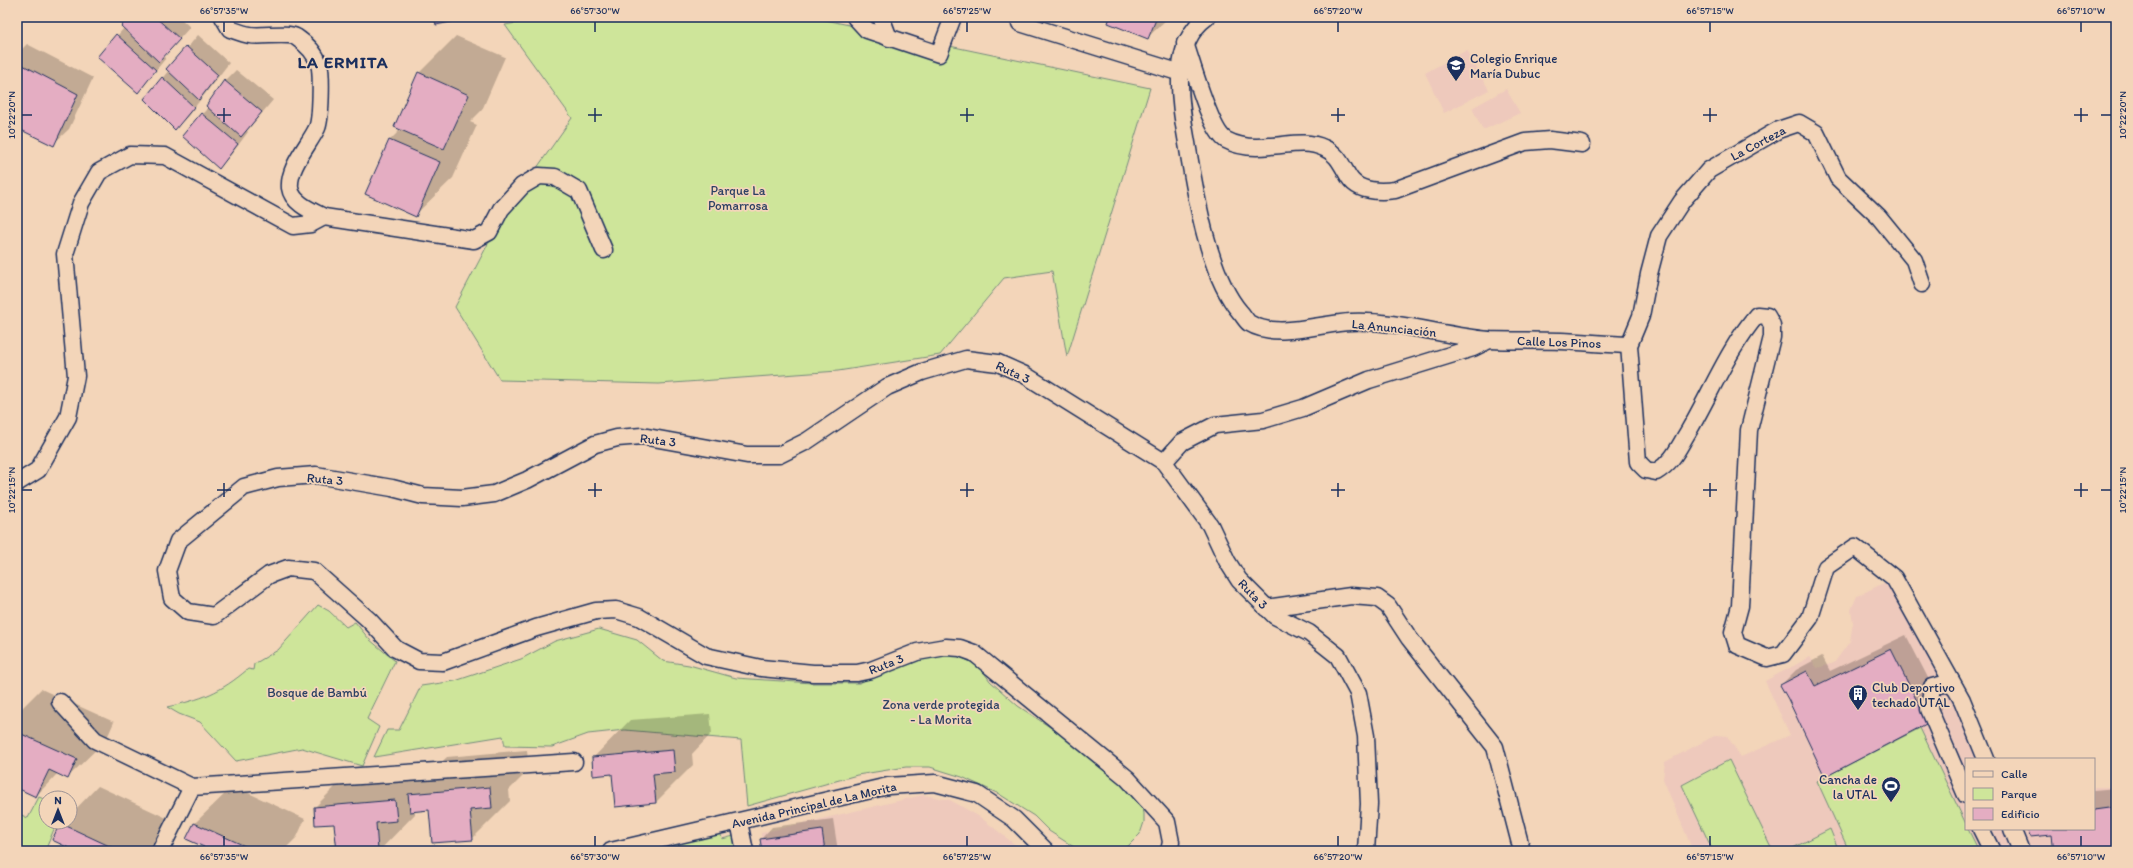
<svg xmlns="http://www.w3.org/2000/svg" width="2133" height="868" viewBox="0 0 2133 868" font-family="Itim,sans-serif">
  <rect width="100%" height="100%" fill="#f3d5b9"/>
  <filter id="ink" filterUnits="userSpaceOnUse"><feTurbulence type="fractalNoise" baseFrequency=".025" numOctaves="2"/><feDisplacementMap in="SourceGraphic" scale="8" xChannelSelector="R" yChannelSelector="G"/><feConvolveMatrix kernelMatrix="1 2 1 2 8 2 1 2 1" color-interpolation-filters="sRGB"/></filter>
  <g filter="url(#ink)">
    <g fill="#eec9bc">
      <path d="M1467,50l22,40 -45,23 -19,-40z"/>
      <path d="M1506,89l14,24 -37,17 -11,-22z"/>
      <path d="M1894,578l91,181h-19v70h128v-42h22v64h-423l-30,-72 2,-17 51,-27 11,1 14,21 49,-22 -25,-54 45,-24 7,11 17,-5 16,-22 3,-18 -2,-13 6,-14z"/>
      <path d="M923,795l27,5 30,17 43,34h-261l-1,-18z"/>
    </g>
    <g fill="#cee59a" stroke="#748a7c">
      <path d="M550,17h261l339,71 -83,269 -15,-86 -48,7 -64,77 -102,16 -179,13 -159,-4 -45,-73 46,-88 71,-101 -67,-93z"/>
      <path d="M318,605l11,6 17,16 9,-5 14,17 26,22 -28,58 12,8 -17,39 -60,-18 -66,13 -36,-39 -21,-8 -12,-7c35,-8 53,-14 81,-38l5,1 1,-6 24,-14z"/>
      <path d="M599,629l38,11 26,21 26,4 47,13 76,5h47l60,-25 36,-4 25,13 10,14 28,25 41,27 24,20 39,28 18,22 4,10v9l-4,12 -17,17h-39l-7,-2 -28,-18 -15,-15 -35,-22 -37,-17 -32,-10h-24l-49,8 -110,31 -6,-66 -116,-10 -37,4 -36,13 -47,-1 -2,-10 -129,21 13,-27h12l22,-44 34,-5 66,-22 34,-18z"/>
      <path d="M1920,728l46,96v5h2l11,22h-130l-32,-70z"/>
      <path d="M1729,760l44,91h-60l-31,-66z"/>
      <path d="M39,797l7,3v22h11l-12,29h-28v-38l11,5z"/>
      <path d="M719,826l3,13 12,-3 3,15h-126z"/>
      <path d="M1830,829l9,22h-52z"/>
    </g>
    <g fill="#0003">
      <path d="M131,17h48l11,10 -26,29 2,2 -28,34 -39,-35 25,-29z"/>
      <path d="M1112,17h57l-22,21z"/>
      <path d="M198,35l31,28 -42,54 -12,11 -30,-29z"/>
      <path d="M456,36l49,21 -23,53 -12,12 7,3 -24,53 -38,37 -25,-75 11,-11 18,-56z"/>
      <path d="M27,44l66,34 -24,51 -16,15 -36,-17v-73z"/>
      <path d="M236,70l37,30 -26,31 1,1 -18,24 -11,11 -17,-53 7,-7 16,-26z"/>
      <path d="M1906,635l37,72 -15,15 -147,-37 15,-15 26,-14 8,15z"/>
      <path d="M41,689l73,33 -8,18 -38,37 -10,-4 -22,23 -19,-9v-74z"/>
      <path d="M710,714l2,19 -20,21 1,11 -37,37 -63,-44 37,-38z"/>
      <path d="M527,750l2,20 -20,20 1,11 -38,38 -42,-30 -15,2v3l-36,37h-41l-3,-28 -20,-16 37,-37 81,-7v7l14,-13z"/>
      <path d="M98,786l73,34 -8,18 -13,13h-81l2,-4 -10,-23 9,-2v-7z"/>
      <path d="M233,786l72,33 -8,18 -14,14h-80l2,-4 -17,-8 7,-16z"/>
      <path d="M2116,788v63h-61l-2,-17 -25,-5h66v-39z"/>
      <path d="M833,819l5,32h-75l-2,-12 11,-12z"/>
    </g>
    <g fill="#e4adc2" stroke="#1b2f5e">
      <path d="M129,17h26l25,22 -21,23 -38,-36z"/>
      <path d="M434,17h41l-39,8z"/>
      <path d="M1110,17h47l-9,22 -40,-16z"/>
      <path d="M116,34l40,36 -18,23 -41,-36z"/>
      <path d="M186,46l32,29 -19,25 -33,-31z"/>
      <path d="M17,62l61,32 -24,52 -37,-18z"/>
      <path d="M418,72l51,23 -25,54 -50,-22z"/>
      <path d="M162,77l32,30 -19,23 -31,-31z"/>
      <path d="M224,80l38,32 -21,25 -35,-31z"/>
      <path d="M201,113l37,31 -19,25 -37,-33z"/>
      <path d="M389,140l51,22 -24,55 -51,-23z"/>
      <path d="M1891,649l37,74 -103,54 -37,-78 -8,-14 27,-14 8,15z"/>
      <path d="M17,732l60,27 -9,20 -19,-9 -13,27 -19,-9z"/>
      <path d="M673,750l2,22 -22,2 3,29 -41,4 -3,-33 -19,2 -1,-19z"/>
      <path d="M490,787l2,21 -22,2 3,30 -41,3 -3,-33 -19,2 -2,-18z"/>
      <path d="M395,800l2,21 -21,2 2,28h-41l-3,-27 -19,1 -1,-18z"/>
      <path d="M2116,807v44h-62l-2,-16 -22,2 -3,-8h67v-19z"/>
      <path d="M60,823l60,28h-52l1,-3 -17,-8z"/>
      <path d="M194,823l62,28h-54l2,-4 -18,-8z"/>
      <path d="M822,830l3,21h-63l-2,-12z"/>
    </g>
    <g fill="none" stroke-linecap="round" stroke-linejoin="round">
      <defs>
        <g id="minor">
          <path d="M223,17l7,12c6,2 13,5 20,6 12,2 37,-3 46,2 9,6 19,16 23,27 3,9 2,55 -2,64 -8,17 -29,39 -27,60 2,15 22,23 34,29l150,23 15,-8 12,-23 21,-23 17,-10 16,1 24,14 25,59"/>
          <path d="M855,17l12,13 72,24 14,-37"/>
          <path d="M881,17l8,21"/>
          <path d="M1207,17c-38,27 -27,86 -20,126 8,49 21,132 53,169 3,3 6,9 9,11 28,17 72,0 102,-1 47,-2 92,14 138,18 24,1 48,0 72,1 22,1 45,3 68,4"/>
          <path d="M1020,23l161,50"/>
          <path d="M1185,43c7,19 25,88 41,97 13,7 30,8 44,6 18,-1 37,-6 54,2 14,6 17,16 25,29 9,15 30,15 46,13l130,-48 25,-2 32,4"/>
          <path d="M1922,284l-8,-24 -35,-43 -41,-39 -22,-45 -17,-10 -21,7 -69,40 -27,31 -23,35 -10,38 -8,42 -12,29 9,117 8,8 10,2c17,-10 22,-24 32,-40 23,-39 40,-83 69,-117l10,1 5,9v12l-23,93 -9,176 -7,26 4,13 30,13 16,-4 27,-36 16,-51 29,-20 39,31 68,122 24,59"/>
          <path d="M1164,462l18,-20 33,-17 48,-5 40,-12 66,-28 104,-32 16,-8"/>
          <path d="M17,483l21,-13 30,-53 8,-41 -11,-122 16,-51 18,-31 31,-17 35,1 128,70 18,-2 13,-7"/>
          <path d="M1266,608l85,-12 26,2 11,8 21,32 86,109 27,104"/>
          <path d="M1955,688l-7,-5 -16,4 -3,22 37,86"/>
          <path d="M60,702l35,38 97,47"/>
          <path d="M739,822l6,29"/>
          <path d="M1981,829l11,22"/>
          <path d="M2012,829l9,22"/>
          <path d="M160,851l32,-64 382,-25"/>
          <path d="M611,851l277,-65 47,-3 42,11 37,25 32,32"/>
          <path d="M1169,851l2,-9 -4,-20 -40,-44 -153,-125 -14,-5 -14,-1 -29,5 -46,18 -14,3h-44l-52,-5 -55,-12 -67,-39 -23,-7 -20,1 -60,17 -93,34 -24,-1 -23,-12 -27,-29 -55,-49 -26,-3 -19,7 -55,41 -26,-4 -16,-14 -5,-27 11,-30 66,-54 34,-9 38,-3 76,13 31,8 39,2 32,-4 33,-14 68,-36 22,-6 25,-2 105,19h32l28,-14 80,-54 35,-15 44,-13 32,4 27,12 139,87 46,63 17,36 12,19 36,36 34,17 29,23 20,37 8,43 3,68 -3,47"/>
        </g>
      </defs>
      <use href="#minor" stroke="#1b2f5e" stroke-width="19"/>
      <use href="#minor" stroke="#f3d5b9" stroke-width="16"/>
    </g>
  </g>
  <path fill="none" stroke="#1b2f5e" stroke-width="1.5" d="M224,22v10M595,22v10M967,22v10M1338,22v10M1710,22v10M2081,22v10M224,108v14M595,108v14M967,108v14M1338,108v14M1710,108v14M2081,108v14M22,115h10M217,115h14M588,115h14M960,115h14M1331,115h14M1703,115h14M2074,115h14M2101,115h10M224,483v14M595,483v14M967,483v14M1338,483v14M1710,483v14M2081,483v14M22,490h10M217,490h14M588,490h14M960,490h14M1331,490h14M1703,490h14M2074,490h14M2101,490h10M224,836v10M595,836v10M967,836v10M1338,836v10M1710,836v10M2081,836v10"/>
  <defs>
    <symbol id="school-pin" viewBox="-11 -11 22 30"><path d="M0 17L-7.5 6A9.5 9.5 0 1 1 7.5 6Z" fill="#1b2f5e" stroke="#f3d5b9"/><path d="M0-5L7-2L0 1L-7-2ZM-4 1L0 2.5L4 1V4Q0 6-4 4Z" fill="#fff"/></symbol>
    <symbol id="building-pin" viewBox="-11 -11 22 30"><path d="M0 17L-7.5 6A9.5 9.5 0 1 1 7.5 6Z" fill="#1b2f5e" stroke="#f3d5b9"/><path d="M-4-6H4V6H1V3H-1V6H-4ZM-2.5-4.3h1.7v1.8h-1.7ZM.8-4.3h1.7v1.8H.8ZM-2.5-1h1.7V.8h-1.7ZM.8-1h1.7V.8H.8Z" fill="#fff"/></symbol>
    <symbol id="stadium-pin" viewBox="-11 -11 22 30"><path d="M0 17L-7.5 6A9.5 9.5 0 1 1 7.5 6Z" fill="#1b2f5e" stroke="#f3d5b9"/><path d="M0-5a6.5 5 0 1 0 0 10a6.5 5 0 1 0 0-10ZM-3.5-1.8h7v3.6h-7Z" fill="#fff"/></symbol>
  </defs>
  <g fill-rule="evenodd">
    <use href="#school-pin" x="1445" y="54" width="22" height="30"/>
    <use href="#building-pin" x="1847" y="683" width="22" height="30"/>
    <use href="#stadium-pin" x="1880" y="775" width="22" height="30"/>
  </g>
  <g text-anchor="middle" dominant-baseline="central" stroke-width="3.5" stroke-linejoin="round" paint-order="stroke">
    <g font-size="13" fill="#1b2f5e" stroke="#f3d5b9" text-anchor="start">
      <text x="1470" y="58">Colegio Enrique<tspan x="1470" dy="15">María Dubuc</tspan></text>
      <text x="1872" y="687">Club Deportivo<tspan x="1872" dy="15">techado UTAL</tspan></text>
      <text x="1877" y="779" text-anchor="end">Cancha de<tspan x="1877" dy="15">la UTAL</tspan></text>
    </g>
    <g font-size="13" fill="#1b2f5e" stroke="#f3d5b9">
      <text transform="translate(1758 143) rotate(-28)">La Corteza</text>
      <text transform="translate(1394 328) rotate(6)">La Anunciación</text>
      <text transform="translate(1559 342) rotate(2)">Calle Los Pinos</text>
      <text transform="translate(1013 372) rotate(25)">Ruta 3</text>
      <text transform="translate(658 440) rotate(7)">Ruta 3</text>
      <text transform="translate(325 479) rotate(5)">Ruta 3</text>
      <text transform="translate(1253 594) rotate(46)">Ruta 3</text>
      <text transform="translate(886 664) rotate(-21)">Ruta 3</text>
      <text transform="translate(814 805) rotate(-13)">Avenida Principal de La Morita</text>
    </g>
    <g font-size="13" fill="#2d4164" stroke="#f3d5b9">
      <text x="738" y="190">Parque La<tspan x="738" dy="15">Pomarrosa</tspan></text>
      <text x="317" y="692">Bosque de Bambú</text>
      <text x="941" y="704">Zona verde protegida<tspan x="941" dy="15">- La Morita</tspan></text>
    </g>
    <g font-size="17" font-weight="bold" letter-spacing="1" fill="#1b2f5e" stroke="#f3d5b9">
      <text x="343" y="62">LA ERMITA</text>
    </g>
  </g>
  <rect width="2133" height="868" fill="none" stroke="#f3d5b9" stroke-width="44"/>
  <rect x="1965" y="758" width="130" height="72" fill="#f3d5b9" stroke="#9d9395"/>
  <rect x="1973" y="771" width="20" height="6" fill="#f3d5b9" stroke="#9d9395"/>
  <text x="2001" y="778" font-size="12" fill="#1b2f5e">Calle</text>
  <rect x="1973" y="788" width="20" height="12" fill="#cee59a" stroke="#9d9395"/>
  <text x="2001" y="798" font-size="12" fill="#1b2f5e">Parque</text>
  <rect x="1973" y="808" width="20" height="12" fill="#e4adc2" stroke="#9d9395"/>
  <text x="2001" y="818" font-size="12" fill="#1b2f5e">Edificio</text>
  <g transform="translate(58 810)"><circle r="19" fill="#f3d5b9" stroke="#9d9395"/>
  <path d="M0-3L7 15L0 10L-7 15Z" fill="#1b2f5e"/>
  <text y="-6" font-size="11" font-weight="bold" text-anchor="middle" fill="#1b2f5e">N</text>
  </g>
  <rect x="22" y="22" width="2089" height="824" fill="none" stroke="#1b2f5e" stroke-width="1.5"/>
  <g font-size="10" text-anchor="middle" fill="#1b2f5e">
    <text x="224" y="14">66°57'35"W</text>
    <text x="595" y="14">66°57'30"W</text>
    <text x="967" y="14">66°57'25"W</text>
    <text x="1338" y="14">66°57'20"W</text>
    <text x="1710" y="14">66°57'15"W</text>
    <text x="2081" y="14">66°57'10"W</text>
    <text transform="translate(11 115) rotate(-90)" y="4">10°22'20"N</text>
    <text transform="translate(2122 115) rotate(-90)" y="4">10°22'20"N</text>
    <text transform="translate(11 490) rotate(-90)" y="4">10°22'15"N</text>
    <text transform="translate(2122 490) rotate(-90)" y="4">10°22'15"N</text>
    <text x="224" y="860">66°57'35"W</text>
    <text x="595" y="860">66°57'30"W</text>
    <text x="967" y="860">66°57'25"W</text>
    <text x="1338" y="860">66°57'20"W</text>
    <text x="1710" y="860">66°57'15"W</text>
    <text x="2081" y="860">66°57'10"W</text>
  </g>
</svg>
